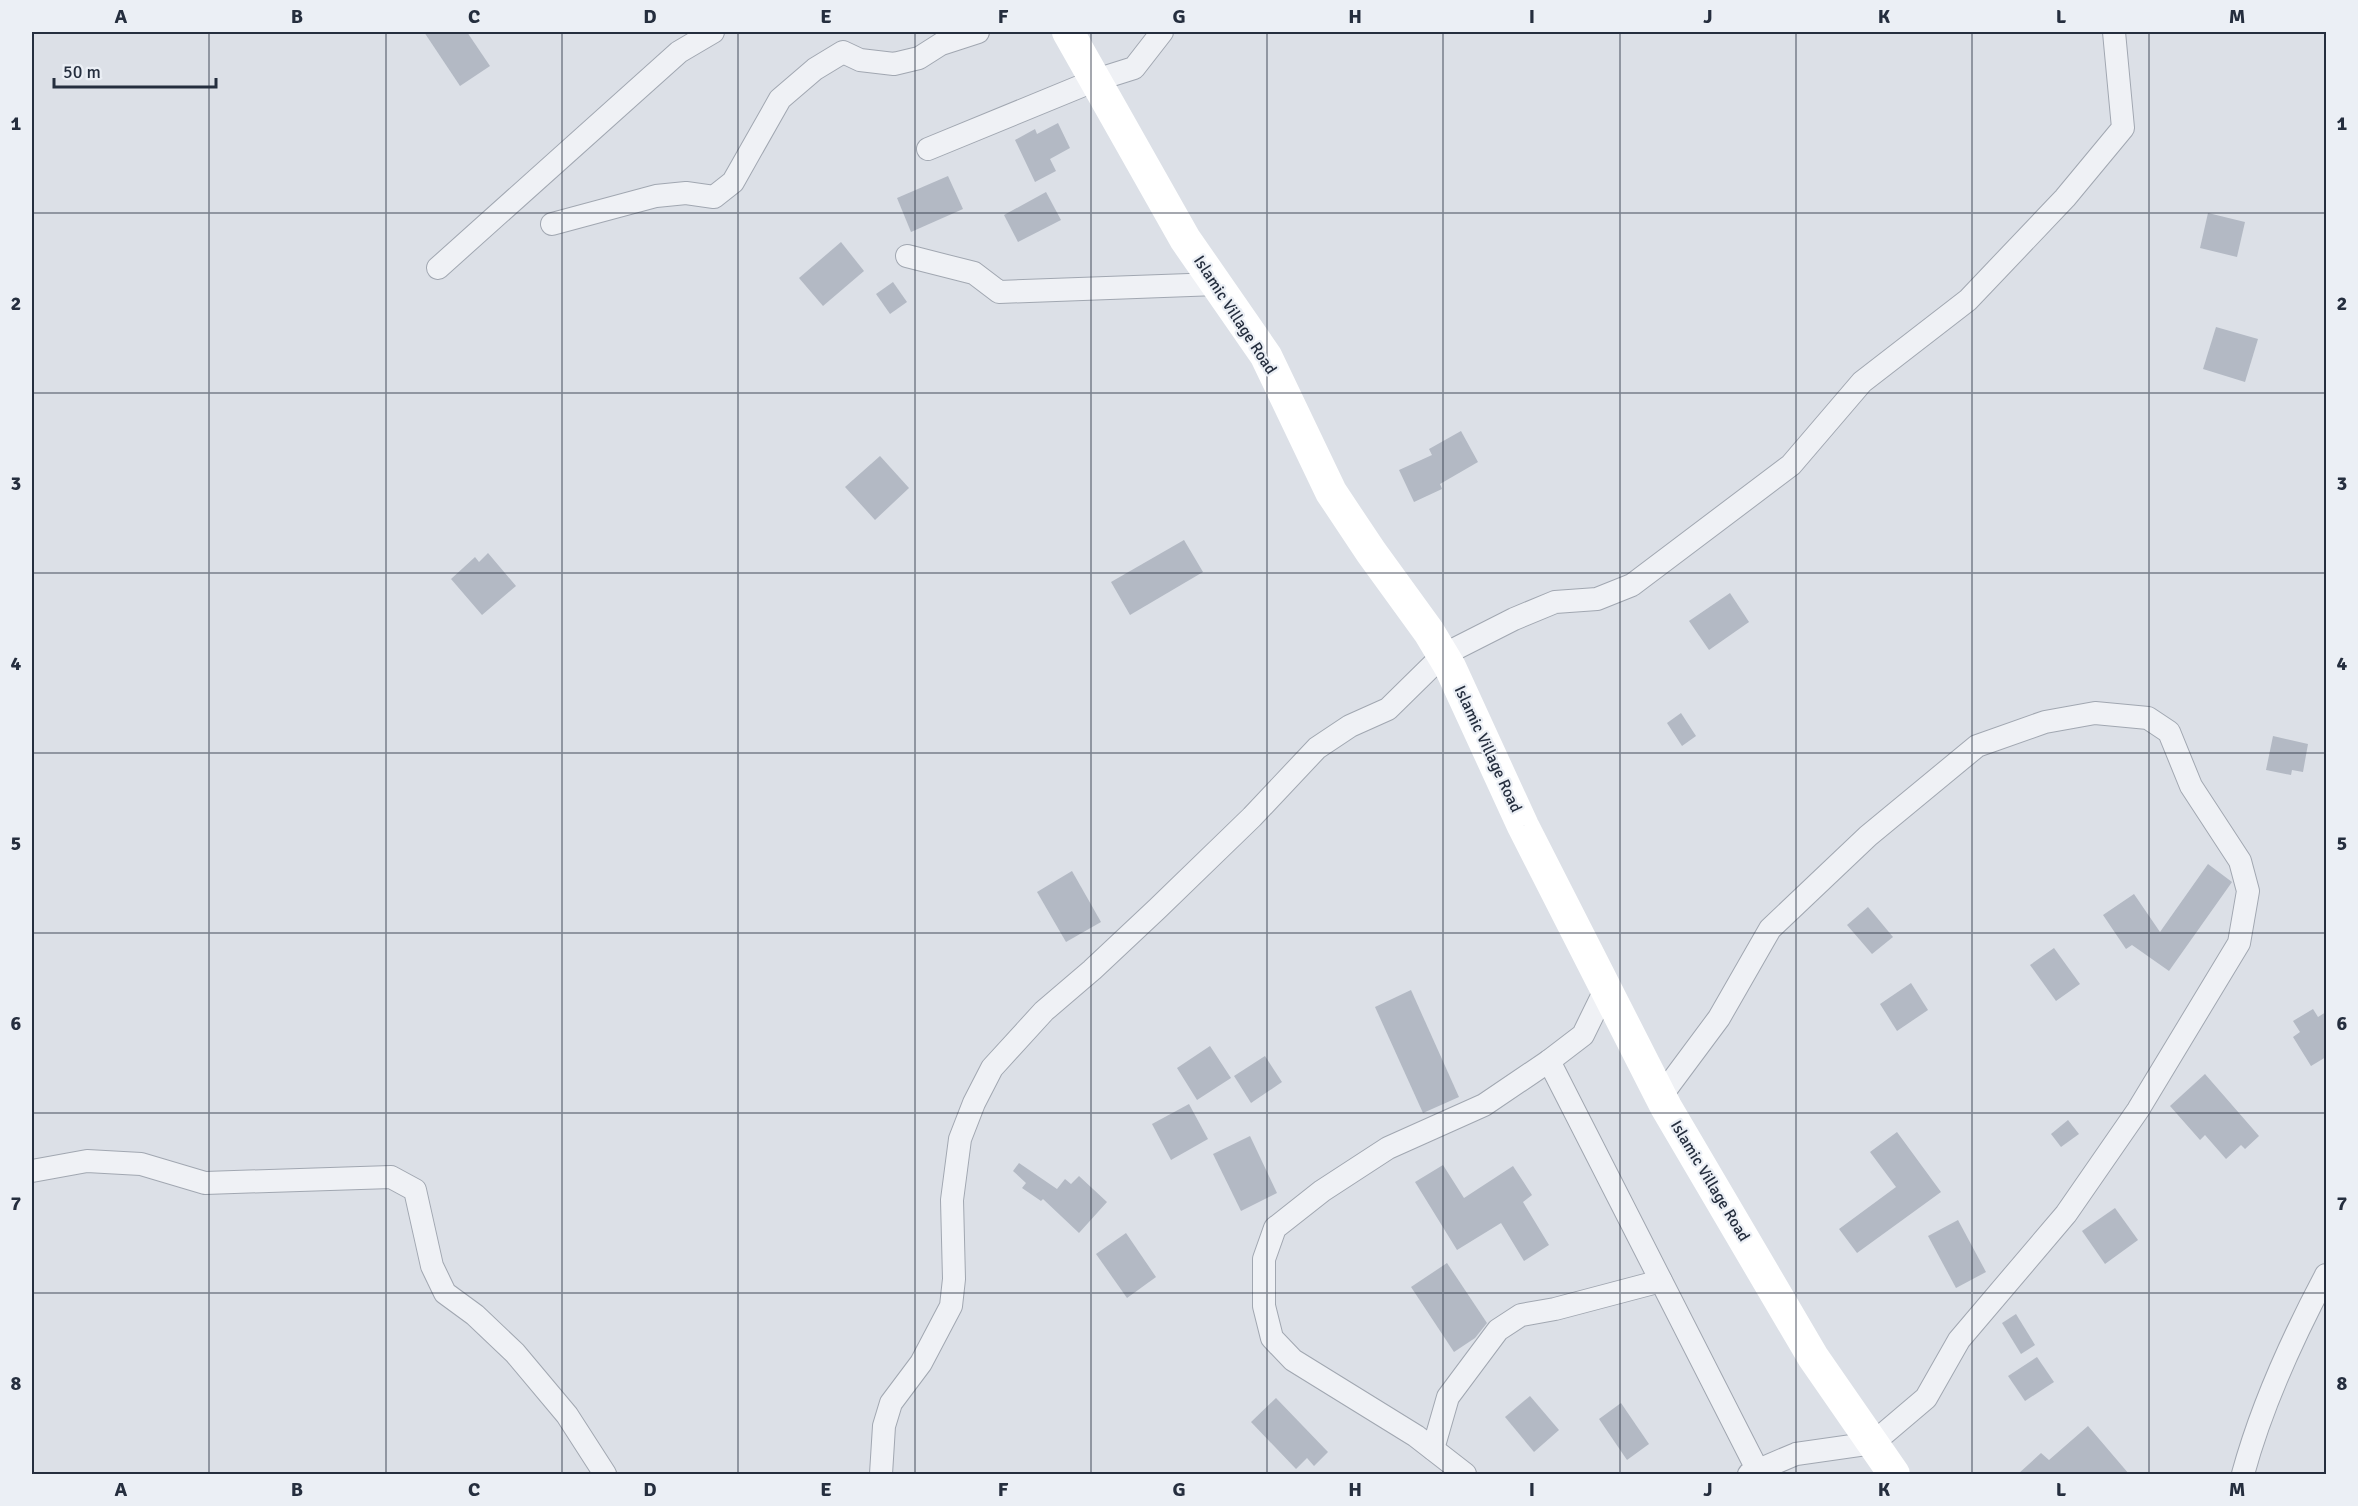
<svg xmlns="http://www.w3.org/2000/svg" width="2358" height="1506" viewBox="0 0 2358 1506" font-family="Signika,sans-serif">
  <rect width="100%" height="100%" fill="#dce0e7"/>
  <g fill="#b3b9c4">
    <path d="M424,32h43l23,34 -30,20z"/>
    <path d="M1058,123l12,25 -20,11 6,12 -21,11 -20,-42 20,-11 2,5z"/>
    <path d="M948,176l15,33 -52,23 -14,-34z"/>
    <path d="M1046,192l15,28 -43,22 -14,-27z"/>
    <path d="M2208,213l37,9 -8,35 -37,-9z"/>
    <path d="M841,242l23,29 -41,35 -24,-28z"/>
    <path d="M893,282l14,20 -17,12 -14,-20z"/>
    <path d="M2216,327l42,12 -13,43 -42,-13z"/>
    <path d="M1461,431l17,31 -38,22 2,5 -28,13 -15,-32 33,-15 -3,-6z"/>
    <path d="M880,456l29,32 -34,32 -30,-33z"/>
    <path d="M1184,540l19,32 -73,43 -19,-33z"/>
    <path d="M488,553l28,33 -34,29 -31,-36 24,-22 4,5z"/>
    <path d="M1730,593l19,29 -40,28 -20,-29z"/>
    <path d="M1681,713l15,23 -14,10 -15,-23z"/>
    <path d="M2273,736l35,8 -5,28 -11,-2 -1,5 -25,-5z"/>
    <path d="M2208,864l24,18 -63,89 -37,-26 -6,4 -23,-34 31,-21 26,38z"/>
    <path d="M1072,871l29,51 -35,20 -29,-50z"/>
    <path d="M1868,907l25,30 -21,17 -25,-29z"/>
    <path d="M2054,948l26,36 -24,17 -26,-36z"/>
    <path d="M1911,983l17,27 -31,21 -17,-27z"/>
    <path d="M1411,990l48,107 -36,16 -48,-106z"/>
    <path d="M2313,1009l5,8 8,-5v45l-15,9 -18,-29 7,-5 -7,-11z"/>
    <path d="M1210,1046l21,32 -34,22 -20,-32z"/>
    <path d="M1265,1056l17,26 -31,21 -17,-27z"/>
    <path d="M2205,1074l54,62 -14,13 -4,-4 -15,14 -21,-24 -5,5 -30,-34z"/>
    <path d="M1189,1104l19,35 -37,21 -19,-36z"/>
    <path d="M2068,1120l11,14 -18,13 -10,-13z"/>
    <path d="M1897,1132l44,60 -84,61 -18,-24 57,-42 -26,-35z"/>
    <path d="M1250,1136l27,57 -36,18 -28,-57z"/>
    <path d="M1019,1163l38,26 8,-10 6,5 8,-8 28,26 -28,31 -36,-34 -2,2 -19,-13 4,-5 -13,-12z"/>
    <path d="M1443,1165l21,33 49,-32 19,29 -9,7 26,43 -25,16 -23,-38 -44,27 -42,-68z"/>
    <path d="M2115,1208l23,32 -33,24 -23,-33z"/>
    <path d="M1958,1220l28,52 -30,16 -28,-52z"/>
    <path d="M1126,1233l30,44 -29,21 -31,-44z"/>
    <path d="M1447,1263l40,60 -12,15 -21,14 -43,-65z"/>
    <path d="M2016,1314l19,31 -14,9 -19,-31z"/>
    <path d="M2037,1357l17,25 -29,19 -17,-25z"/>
    <path d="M1530,1396l29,34 -25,22 -29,-35z"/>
    <path d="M1276,1398l52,54 -14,14 -7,-8 -11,11 -45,-47z"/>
    <path d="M1621,1403l28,41 -22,16 -28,-41z"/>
    <path d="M2088,1426l41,48h-111l23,-21 8,7z"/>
  </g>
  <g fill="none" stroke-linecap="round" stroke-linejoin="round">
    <defs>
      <g id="street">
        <path d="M928,149l168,-69 38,-12 28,-36"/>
        <path d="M552,224l104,-28 30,-3 28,4 19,-15 47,-83 35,-30 28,-17 17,8 34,4 25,-6 22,-14 37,-12"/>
        <path d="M907,256l67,17 25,19 218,-8"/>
        <path d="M438,268l241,-216 34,-20"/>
        <path d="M1549,1061l209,410"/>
        <path d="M1661,1096l58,-78 51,-89 98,-93 109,-90 68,-24 50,-9 53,5 21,14 22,54 49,75 8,30 -9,52 -101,167 -72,104 -107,126 -33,58 -53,45 -77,11 -47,20"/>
        <path d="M32,1171l55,-10 54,3 64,19 186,-6 24,13 17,76 13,27 30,22 40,38 52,62 38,59"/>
        <path d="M1433,1449l15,-52 50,-67 23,-15 34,-6 106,-28"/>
        <path d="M881,1474l3,-48 7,-23 30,-40 30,-57 3,-27 -2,-79 8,-61 14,-36 18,-35 52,-57 48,-41 65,-61 95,-92 65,-69 33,-22 38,-17 55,-54 71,-36 41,-17 42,-3 35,-14 159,-120 71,-83 106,-82 97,-102 58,-70 -9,-96"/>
        <path d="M1465,1474l-49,-38 -123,-76 -21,-22 -8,-32v-47l11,-31 47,-37 66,-43 96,-43 65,-44 34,-26 23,-47"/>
        <path d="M2243,1474c19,-70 49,-135 83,-199"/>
      </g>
    </defs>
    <use href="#street" stroke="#a1a7b1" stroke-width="24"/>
    <use href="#street" stroke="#eff1f5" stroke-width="22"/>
    <path stroke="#fff" stroke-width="32" d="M1068,32l117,207 81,117 65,136 40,60 58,80 21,35 73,159 143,281 147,250 81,117"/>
  </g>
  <path fill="none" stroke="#252e3e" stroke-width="1.5" stroke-opacity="0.55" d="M209,32v1442M386,32v1442M562,32v1442M738,32v1442M915,32v1442M1091,32v1442M1267,32v1442M1443,32v1442M1620,32v1442M1796,32v1442M1972,32v1442M2149,32v1442M32,213h2294M32,393h2294M32,573h2294M32,753h2294M32,933h2294M32,1113h2294M32,1293h2294"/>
  <g text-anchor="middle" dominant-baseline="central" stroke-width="4.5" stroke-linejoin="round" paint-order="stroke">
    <g font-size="16" fill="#252e3e" stroke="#ebeff5">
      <text transform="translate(1235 315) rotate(57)">Islamic Village Road</text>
      <text transform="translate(1488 749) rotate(65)">Islamic Village Road</text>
      <text transform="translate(1710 1181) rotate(59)">Islamic Village Road</text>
    </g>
  </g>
  <rect width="2358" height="1506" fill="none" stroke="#ebeff5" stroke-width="66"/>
  <path d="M54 78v9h162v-9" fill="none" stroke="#252e3e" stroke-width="3"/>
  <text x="63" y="78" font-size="18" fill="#252e3e" stroke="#ebeff5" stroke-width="4.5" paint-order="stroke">50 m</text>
  <rect x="33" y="33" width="2292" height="1440" fill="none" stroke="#252e3e" stroke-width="2"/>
  <g font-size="20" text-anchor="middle" font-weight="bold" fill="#252e3e">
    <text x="121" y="23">A</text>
    <text x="297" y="23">B</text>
    <text x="474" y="23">C</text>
    <text x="650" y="23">D</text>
    <text x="826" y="23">E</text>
    <text x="1003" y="23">F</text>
    <text x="1179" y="23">G</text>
    <text x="1355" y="23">H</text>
    <text x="1532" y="23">I</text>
    <text x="1708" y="23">J</text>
    <text x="1884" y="23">K</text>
    <text x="2061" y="23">L</text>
    <text x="2237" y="23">M</text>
    <text x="16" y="130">1</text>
    <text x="2342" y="130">1</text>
    <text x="16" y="310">2</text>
    <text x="2342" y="310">2</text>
    <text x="16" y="490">3</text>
    <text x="2342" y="490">3</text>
    <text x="16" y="670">4</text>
    <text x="2342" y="670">4</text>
    <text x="16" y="850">5</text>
    <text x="2342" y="850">5</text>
    <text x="16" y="1030">6</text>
    <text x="2342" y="1030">6</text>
    <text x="16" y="1210">7</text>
    <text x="2342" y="1210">7</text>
    <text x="16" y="1390">8</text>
    <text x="2342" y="1390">8</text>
    <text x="121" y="1496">A</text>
    <text x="297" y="1496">B</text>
    <text x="474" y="1496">C</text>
    <text x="650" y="1496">D</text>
    <text x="826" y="1496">E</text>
    <text x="1003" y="1496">F</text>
    <text x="1179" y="1496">G</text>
    <text x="1355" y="1496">H</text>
    <text x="1532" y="1496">I</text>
    <text x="1708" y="1496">J</text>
    <text x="1884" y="1496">K</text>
    <text x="2061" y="1496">L</text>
    <text x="2237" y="1496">M</text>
  </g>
</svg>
